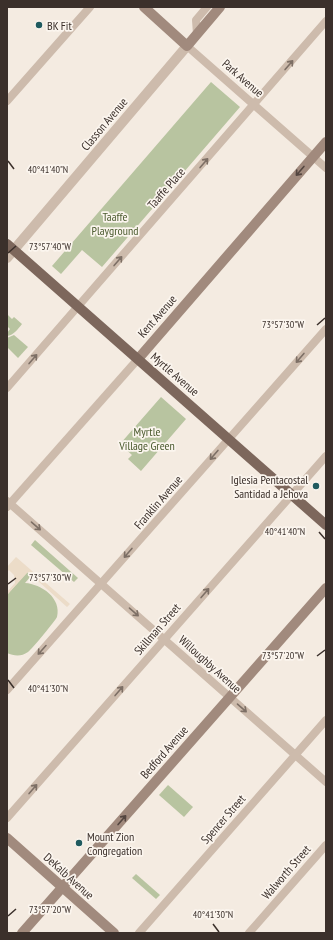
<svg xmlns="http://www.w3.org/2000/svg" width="333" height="940" viewBox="0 0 333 940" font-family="'PT Sans Narrow',sans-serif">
  <rect width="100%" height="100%" fill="#f4ebe1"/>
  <g fill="#b8c4a0">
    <path d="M211,82l29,25 -138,160 -20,-17 -21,24 -9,-8z"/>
    <path d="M7,314l5,5 2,-2 8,7c-4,5 -8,11 -15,12v-3l3,-4 -3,-3z"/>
    <path d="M14,335l14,12 -10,11 -11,-11v-9z"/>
    <path d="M161,397l25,22 -45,52 -13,-12 4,-4 -12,-11z"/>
    <path d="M35,540l43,38 -4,4 -43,-37z"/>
    <path d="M27,572l4,4 -6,7c16,1 37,15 32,34 -1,3 -25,32 -29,35 -7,5 -14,4 -21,1v-58z"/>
    <path d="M168,785l25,22 -9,10 -25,-22z"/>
    <path d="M136,874l24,21 -4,4 -24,-21z"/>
  </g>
  <path fill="#ecdcc8" d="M16,557l54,47 -3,3 -39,-35 -21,23v-3l8,-9 -1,-8 -5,-5 -2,2v-5z"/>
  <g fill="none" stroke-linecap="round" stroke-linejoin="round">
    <g stroke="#cdbbac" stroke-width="8">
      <path d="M197,34l-1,-14 11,-13"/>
      <path d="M187,46l139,122"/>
      <path d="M7,101l83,-94"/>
      <path d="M7,388l319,-367"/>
      <path d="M7,501l319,281"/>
      <path d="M7,507l131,-148"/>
      <path d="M7,690l319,-361"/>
      <path d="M7,818l319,-362"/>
      <path d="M139,933l187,-213"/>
      <path d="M249,933l77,-88"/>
    </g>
    <path stroke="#cdbbac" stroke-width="10" d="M7,258l180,-212"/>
    <g stroke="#a18a7d" stroke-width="10">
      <path d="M144,7l43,39 33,-39"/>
      <path d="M138,359l188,-217"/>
      <path d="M7,838l107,95"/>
      <path d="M22,933l304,-345"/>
    </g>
    <path stroke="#7d675c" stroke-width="10" d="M7,244l319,281"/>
  </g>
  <defs><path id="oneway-shaft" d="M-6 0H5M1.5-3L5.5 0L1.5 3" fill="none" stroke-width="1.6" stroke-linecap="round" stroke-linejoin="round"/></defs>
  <g stroke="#7d6f65">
    <use href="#oneway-shaft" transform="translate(289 65) rotate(-49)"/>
    <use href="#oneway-shaft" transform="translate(204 163) rotate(-49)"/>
    <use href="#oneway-shaft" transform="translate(118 261) rotate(-49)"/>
    <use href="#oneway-shaft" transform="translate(300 358) rotate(131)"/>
    <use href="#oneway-shaft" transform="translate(33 359) rotate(-49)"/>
    <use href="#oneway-shaft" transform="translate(214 455) rotate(131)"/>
    <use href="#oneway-shaft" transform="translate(36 526) rotate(41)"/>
    <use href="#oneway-shaft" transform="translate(128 553) rotate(131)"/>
    <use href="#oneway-shaft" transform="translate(205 593) rotate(-49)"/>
    <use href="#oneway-shaft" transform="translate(134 612) rotate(41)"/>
    <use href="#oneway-shaft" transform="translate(42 650) rotate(132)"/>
    <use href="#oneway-shaft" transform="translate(119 691) rotate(-49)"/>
    <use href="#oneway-shaft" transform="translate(242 708) rotate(41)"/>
    <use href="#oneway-shaft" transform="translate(33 789) rotate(-49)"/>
  </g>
  <g stroke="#544640">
    <use href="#oneway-shaft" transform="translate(300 171) rotate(131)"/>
    <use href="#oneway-shaft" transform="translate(122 820) rotate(-49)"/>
  </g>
  <path fill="none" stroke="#3b302b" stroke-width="1.5" d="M8,161l6,8M8,253l8,-7M317,325l8,-7M319,532l6,7M8,584l8,-6M317,656l8,-6M8,680l6,8M8,916l8,-7M213,924l6,8"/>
  <g fill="#1f5a5e" stroke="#fbf5ee" stroke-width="1.5">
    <circle cx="39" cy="25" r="4"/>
    <circle cx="316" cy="486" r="4"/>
    <circle cx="79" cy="843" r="4"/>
  </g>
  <g text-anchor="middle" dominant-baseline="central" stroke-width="3.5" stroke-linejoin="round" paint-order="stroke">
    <g font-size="12" fill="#3b302b" stroke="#fbf5ee" text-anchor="start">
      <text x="47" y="25">BK Fit</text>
      <text x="308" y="479" text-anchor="end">Iglesia Pentacostal<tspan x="308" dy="14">Santidad a Jehova</tspan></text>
      <text x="87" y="836">Mount Zion<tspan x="87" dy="14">Congregation</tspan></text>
    </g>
    <g font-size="12" fill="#3b302b" stroke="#fbf5ee">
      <text transform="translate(243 78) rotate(41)">Park Avenue</text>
      <text transform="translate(104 124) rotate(-50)">Classon Avenue</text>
      <text transform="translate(166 188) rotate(-49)">Taaffe Place</text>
      <text transform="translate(157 316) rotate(-49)">Kent Avenue</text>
      <text transform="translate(175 374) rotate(41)">Myrtle Avenue</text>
      <text transform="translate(158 502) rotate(-49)">Franklin Avenue</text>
      <text transform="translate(157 629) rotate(-49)">Skillman Street</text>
      <text transform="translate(210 664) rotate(42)">Willoughby Avenue</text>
      <text transform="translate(164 752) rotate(-49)">Bedford Avenue</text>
      <text transform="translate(223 819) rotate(-49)">Spencer Street</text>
      <text transform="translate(286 872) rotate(-49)">Walworth Street</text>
      <text transform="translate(69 876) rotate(42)">DeKalb Avenue</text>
    </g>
    <g font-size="12" fill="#4a5a2e" stroke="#fbf5ee">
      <text x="115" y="216">Taaffe<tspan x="115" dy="14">Playground</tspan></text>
      <text x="147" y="431">Myrtle<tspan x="147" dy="14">Village Green</tspan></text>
    </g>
  </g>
  <g font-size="10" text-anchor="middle" fill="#3b302b" stroke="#fbf5ee" stroke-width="3.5" stroke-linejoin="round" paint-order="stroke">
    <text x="48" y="173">40°41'40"N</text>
    <text x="50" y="250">73°57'40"W</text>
    <text x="283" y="328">73°57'30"W</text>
    <text x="285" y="535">40°41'40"N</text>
    <text x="50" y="581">73°57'30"W</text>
    <text x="283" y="659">73°57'20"W</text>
    <text x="48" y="692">40°41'30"N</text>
    <text x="50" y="913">73°57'20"W</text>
    <text x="213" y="918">40°41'30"N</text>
  </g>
  <rect width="333" height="940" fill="none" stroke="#3b302b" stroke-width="16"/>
</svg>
